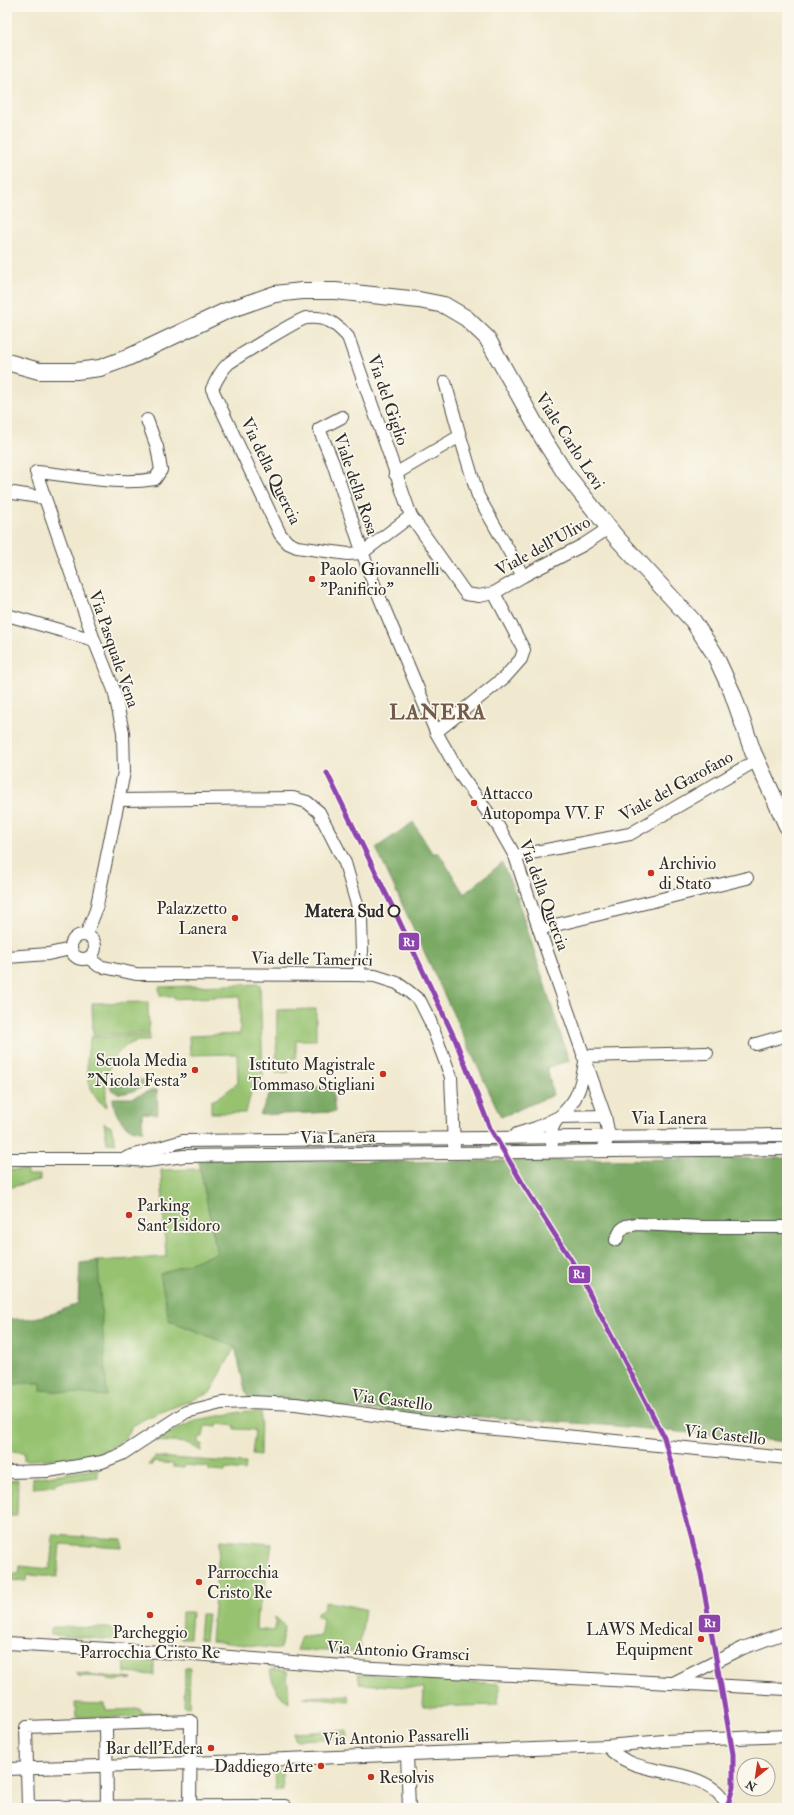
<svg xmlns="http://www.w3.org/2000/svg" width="794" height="1815" viewBox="0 0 794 1815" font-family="'IM FELL Double Pica',serif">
  <rect width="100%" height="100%" fill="#fbf7ec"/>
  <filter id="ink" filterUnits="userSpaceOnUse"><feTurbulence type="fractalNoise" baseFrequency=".025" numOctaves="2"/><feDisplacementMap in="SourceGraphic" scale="8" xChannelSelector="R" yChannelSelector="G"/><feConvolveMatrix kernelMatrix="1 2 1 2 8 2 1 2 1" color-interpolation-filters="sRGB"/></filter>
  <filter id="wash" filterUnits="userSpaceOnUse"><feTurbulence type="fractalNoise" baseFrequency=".012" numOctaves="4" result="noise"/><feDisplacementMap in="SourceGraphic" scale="16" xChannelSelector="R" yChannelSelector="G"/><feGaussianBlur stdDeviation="0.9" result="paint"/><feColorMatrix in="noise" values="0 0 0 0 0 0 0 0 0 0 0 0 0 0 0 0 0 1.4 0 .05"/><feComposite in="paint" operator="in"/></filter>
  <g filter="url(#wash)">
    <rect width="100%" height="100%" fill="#f0e9cf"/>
    <g fill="#97c371" stroke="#61774e">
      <path d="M260,984l3,93 -12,15 -5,21h-35v-12l7,-3 20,-15 -1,-29 -47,1 -1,-19 51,-2v-38l-66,3v-3h-14l-1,-9z"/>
      <path d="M148,1002l1,31 -56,2 -1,-32z"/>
      <path d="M316,1009v31h-20v18l-8,1 1,13 -13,1 1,-63z"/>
      <path d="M150,1035l-1,6c-4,0 -8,0 -12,0 -3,1 -6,3 -9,4 -22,13 -24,39 -21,62 -23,-13 -23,-46 -16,-70z"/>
      <path d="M104,1123l7,4 5,17 -9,-1z"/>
      <path d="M201,1169l16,85 -48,66 66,27 -25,46 -64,25 -15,9 -1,5c-3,4 -7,8 -11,11 -21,16 -69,16 -95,17v-8l-17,-1v-91l50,5 42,-101 -1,-3 68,-4 -5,-87z"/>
      <path d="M7,1170h20v5h13v5l-33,8z"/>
      <path d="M246,1411l15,1 -1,43 -8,-1 3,-24 -20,-1v-3l-18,-2v3l-12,-1 -2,11h-4l-1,7h4l-1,7 -14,-8 -33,-2 42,-21z"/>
      <path d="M155,1457l91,6 -1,8 -20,-2v3l-16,-1v-4l-24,-2 -1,3 -11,-1v-3l-20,-2 -1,3h-4z"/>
      <path d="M97,1469l1,8 -43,6v3l-22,2 -1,-10z"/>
      <path d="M18,1480l-1,36h-7l1,-25h-4v-10z"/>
      <path d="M53,1535l69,4v9l-62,-4 -3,33 -30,-2 -1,6 -19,-1v-6h12l1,-8 30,3z"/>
      <path d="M220,1540l52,4 -7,44 6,10h-10l-2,14h-2l-1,17 19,2v-14l10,9 -5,23 -69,-8z"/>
      <path d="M329,1602l36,7 -6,43 -63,-2 5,-14 19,1 3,-18 -6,-3v-3l6,-3 1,-7z"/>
      <path d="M182,1612h10l-2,26h-9z"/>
      <path d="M201,1614h7l-3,26 -6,-1z"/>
      <path d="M51,1627l58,1 6,2 2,6 -2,4 -64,-5z"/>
      <path d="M124,1660l30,1v14l-29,-2z"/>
      <path d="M185,1668h5l-1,39 -5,-1z"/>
      <path d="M270,1670l17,1 2,32c-12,-8 -17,-20 -19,-33z"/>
      <path d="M76,1673l56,6 -20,2 -6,-4 -29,-1z"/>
      <path d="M358,1674l142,10 -2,21 -75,2 1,-19 -64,-4z"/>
      <path d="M348,1695l1,6 -46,-4z"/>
      <path d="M75,1703l30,1 1,6 34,-1 2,4 26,1 -1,4 -91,-1z"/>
      <path d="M347,1730l1,8 -53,2 -1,-7z"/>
      <path d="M282,1770l1,20h-8l-1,-19z"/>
    </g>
    <g fill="#79a963" stroke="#526a47">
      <path d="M413,822l19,31h7l25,41 38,-31 15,34 52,164 -22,6 6,28 -52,22 -125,-269z"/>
      <path d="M116,1080h36c-9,7 -34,22 -42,7l2,-6z"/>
      <path d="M273,1086l59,1 3,25 -75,3z"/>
      <path d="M151,1090h6l1,24 -16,-1 1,18c-17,1 -30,-16 -30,-33h20z"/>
      <path d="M198,1158l194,4 395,-4v284l-183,-17 -354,-23 -5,-12 -10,-43 -66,-27 -9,-46 57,-21z"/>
      <path d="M98,1261l9,135 -66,-6v-7h-17l-17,3v-67c30,1 46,-4 71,-16l2,-40z"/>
    </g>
  </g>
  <g filter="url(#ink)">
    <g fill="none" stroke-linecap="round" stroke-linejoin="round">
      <defs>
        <g id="street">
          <path d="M445,382l15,54"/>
          <path d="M342,417l-23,12 14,34 36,109 67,160 25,44 37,50 17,30 24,73 66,187 4,20 -7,15"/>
          <path d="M395,474l65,-38 18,60 45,80"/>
          <path d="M7,492l38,6"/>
          <path d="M411,516l-49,37 -14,1 -51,-7 -9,-4 -8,-9 -68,-145c5,-10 9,-19 17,-26 8,-6 70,-44 77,-45 21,-2 29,5 42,19l63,179 55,78 13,2 15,-3 29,-17 60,-31 26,-17"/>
          <path d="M7,615l87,25"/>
          <path d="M436,732l69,-55 16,-18 3,-9 -30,-57"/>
          <path d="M119,800l174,-2 14,4 12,10 26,51 16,55 1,34 -4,23"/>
          <path d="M515,856l115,-22 127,-74"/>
          <path d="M539,929l208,-51"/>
          <circle cx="83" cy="947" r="12"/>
          <path d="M86,935l10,-25 28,-138 -1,-40 -9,-42 -20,-50 -58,-168c39,3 80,14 119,7l6,-9 -4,-23 -10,-27"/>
          <path d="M7,957l41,-3 23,-5"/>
          <path d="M89,958l10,8 37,8 222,1 17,1 22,7 11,8 12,10 10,20 21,56 3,69"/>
          <path d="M756,1044l31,-9"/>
          <path d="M583,1056l124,-3"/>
          <path d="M517,1134l19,-6 23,-11 46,-1"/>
          <path d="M552,1144c-5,-24 13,-28 23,-46 6,-11 8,-23 10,-36"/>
          <path d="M128,1157l55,-16 604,-6"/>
          <path d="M7,1159h114l26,2 37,-5 603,-7"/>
          <path d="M616,1240l5,-10 5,-4 11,-2 66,3h84"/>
          <path d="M7,1472l41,-1 54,-9 20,-8 64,-42 35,-9 29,-1 46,2 128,18 363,36"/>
          <path d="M7,1643l187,11 161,13 432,22"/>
          <path d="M673,1683l70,-35 44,-16"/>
          <path d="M106,1724l1,83"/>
          <path d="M607,1746c27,32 77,19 109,45 5,4 9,11 13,17"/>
          <path d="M407,1754l2,54"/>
          <path d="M7,1769l184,-6 416,-17 57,-5 123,-5"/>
          <path d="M190,1808v-1l1,-86 -165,6 2,80 257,-1"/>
        </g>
        <path id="secondary" d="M7,362l32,9h37l24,-3 27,-10 99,-47 49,-17 27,-3h33l84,9 25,5 22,13 21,20 57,102 21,33 51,64 77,84 21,32 18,39 21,60 34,74"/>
      </defs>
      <use href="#street" stroke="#494844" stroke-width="14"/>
      <use href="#secondary" stroke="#494844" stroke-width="18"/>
      <use href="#street" stroke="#fff" stroke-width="12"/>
      <use href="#secondary" stroke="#fff" stroke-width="16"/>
      <defs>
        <path id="rail-1" d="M327,773l68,139 60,127 35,89 34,58 52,82 88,169 37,137 32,180v33l-6,21"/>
      </defs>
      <use href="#rail-1" stroke="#fbf7ec" stroke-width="8"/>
      <use href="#rail-1" stroke="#8e44ad" stroke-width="5"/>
    </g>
  </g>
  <g fill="#c8321e" stroke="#fbf7ec" stroke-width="1.5">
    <circle cx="312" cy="579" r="4"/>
    <circle cx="474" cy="803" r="4"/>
    <circle cx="651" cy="873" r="4"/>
    <circle cx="235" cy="918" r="4"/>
    <circle cx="195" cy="1070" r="4"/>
    <circle cx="383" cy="1074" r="4"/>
    <circle cx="129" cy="1215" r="4"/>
    <circle cx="199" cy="1582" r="4"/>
    <circle cx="150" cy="1615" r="4"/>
    <circle cx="701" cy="1639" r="4"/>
    <circle cx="211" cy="1748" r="4"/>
    <circle cx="321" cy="1766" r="4"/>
    <circle cx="371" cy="1777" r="4"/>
  </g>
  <circle fill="#fbf7ec" stroke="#2b2b2b" stroke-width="2" cx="394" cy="911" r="5.5"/>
  <g text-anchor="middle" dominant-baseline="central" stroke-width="3.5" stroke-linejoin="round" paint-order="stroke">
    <g font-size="17" fill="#2b2b2b" stroke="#fbf7ec">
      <text transform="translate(388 400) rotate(71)">Via del Giglio</text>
      <text transform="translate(570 441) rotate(57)">Viale Carlo Levi</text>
      <text transform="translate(271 471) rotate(64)">Via della Quercia</text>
      <text transform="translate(356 484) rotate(71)">Viale della Rosa</text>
      <text transform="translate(543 546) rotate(-29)">Viale dell'Ulivo</text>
      <text transform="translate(114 649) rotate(71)">Via Pasquale Vena</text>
      <text transform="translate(676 786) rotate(-29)">Viale del Garofano</text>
      <text transform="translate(544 895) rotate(70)">Via della Quercia</text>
      <text transform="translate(312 959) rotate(1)">Via delle Tamerici</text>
      <text x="669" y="1118">Via Lanera</text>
      <text transform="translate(338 1137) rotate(-1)">Via Lanera</text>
      <text transform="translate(392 1400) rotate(7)">Via Castello</text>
      <text transform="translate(725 1435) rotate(6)">Via Castello</text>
      <text transform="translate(398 1651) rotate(3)">Via Antonio Gramsci</text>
      <text transform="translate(396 1737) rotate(-2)">Via Antonio Passarelli</text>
    </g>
    <g font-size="17" fill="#2b2b2b" stroke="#fbf7ec" text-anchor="start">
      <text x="320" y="569">Paolo Giovannelli<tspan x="320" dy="20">"Panificio"</tspan></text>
      <text x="482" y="793">Attacco<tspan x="482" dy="20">Autopompa VV. F</tspan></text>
      <text x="659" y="863">Archivio<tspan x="659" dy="20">di Stato</tspan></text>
      <text x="227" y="908" text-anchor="end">Palazzetto<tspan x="227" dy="20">Lanera</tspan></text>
      <text x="187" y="1060" text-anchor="end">Scuola Media<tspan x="187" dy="20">"Nicola Festa"</tspan></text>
      <text x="375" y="1064" text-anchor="end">Istituto Magistrale<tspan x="375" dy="20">Tommaso Stigliani</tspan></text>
      <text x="137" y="1205">Parking<tspan x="137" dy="20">Sant'Isidoro</tspan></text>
      <text x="207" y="1572">Parrocchia<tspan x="207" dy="20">Cristo Re</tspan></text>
      <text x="693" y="1629" text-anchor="end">LAWS Medical<tspan x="693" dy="20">Equipment</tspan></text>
      <text x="150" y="1632" text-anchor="middle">Parcheggio<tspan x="150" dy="20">Parrocchia Cristo Re</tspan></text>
      <text x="203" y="1748" text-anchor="end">Bar dell'Edera</text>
      <text x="313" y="1766" text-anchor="end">Daddiego Arte</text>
      <text x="379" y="1777">Resolvis</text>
    </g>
    <g font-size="17" font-weight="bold" fill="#2b2b2b" stroke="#fbf7ec" text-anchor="end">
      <text x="384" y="911">Matera Sud</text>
    </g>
    <g font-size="21" font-weight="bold" letter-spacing="1" fill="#715b4a" stroke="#fbf7ec">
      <text x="438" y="712">LANERA</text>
    </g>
  </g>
  <g stroke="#fbf7ec" stroke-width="1.5">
    <rect x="398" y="932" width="22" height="19" rx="4" fill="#8e44ad"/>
    <rect x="568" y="1265" width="23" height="19" rx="4" fill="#8e44ad"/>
    <rect x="698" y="1614" width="23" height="19" rx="4" fill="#8e44ad"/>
  </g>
  <g font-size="11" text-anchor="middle" font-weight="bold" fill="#fff">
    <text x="409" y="946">R1</text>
    <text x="579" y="1278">R1</text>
    <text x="710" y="1627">R1</text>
  </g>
  <rect width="794" height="1815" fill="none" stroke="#fbf7ec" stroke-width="24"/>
  <g transform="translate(756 1777) rotate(210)"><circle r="19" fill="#fbf7ec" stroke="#a8a59f"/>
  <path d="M0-3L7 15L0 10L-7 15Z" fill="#c8321e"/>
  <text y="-6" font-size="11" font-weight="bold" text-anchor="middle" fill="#2b2b2b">N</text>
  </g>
</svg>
